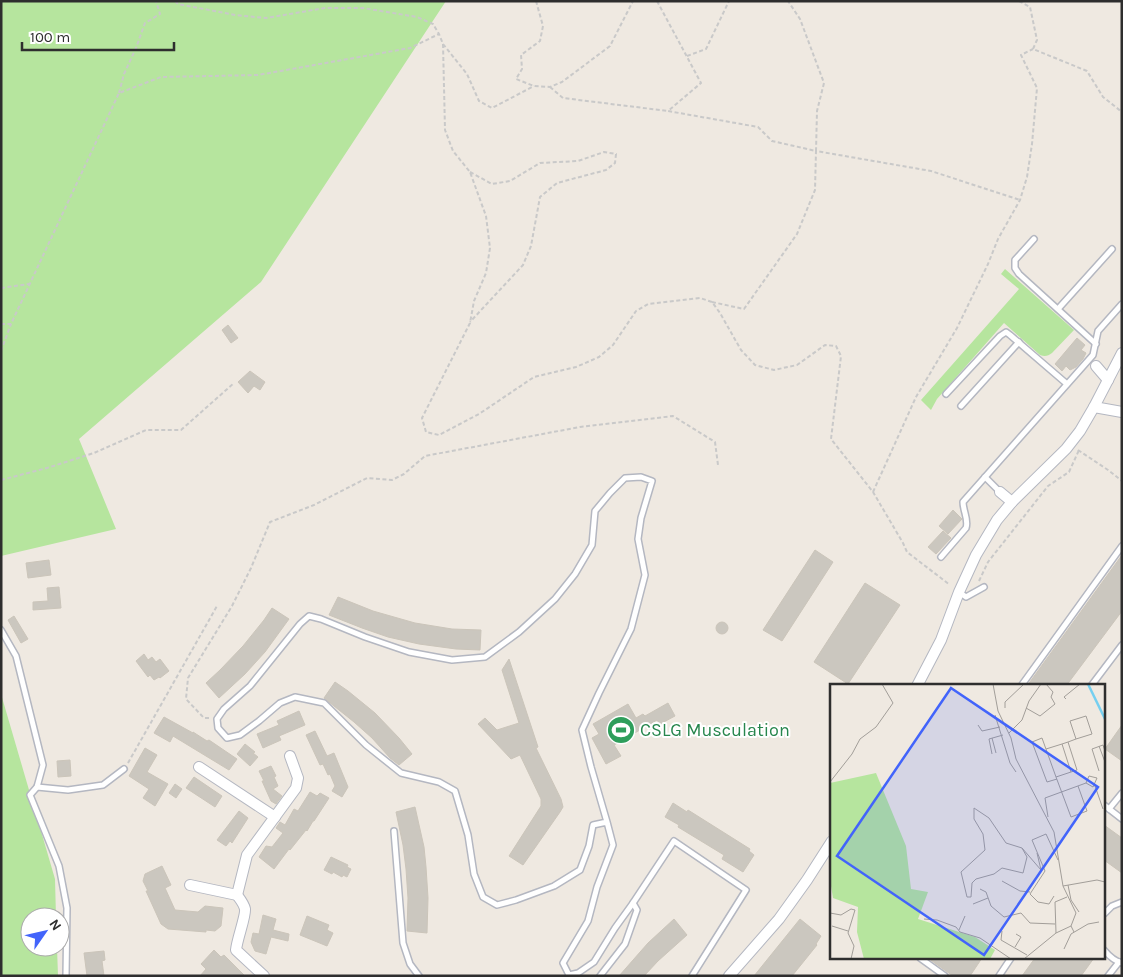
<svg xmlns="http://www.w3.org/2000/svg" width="1123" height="977" viewBox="0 0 1123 977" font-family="Karla,sans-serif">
  <rect width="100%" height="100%" fill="#efe9e1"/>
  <g fill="#b6e59e">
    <path d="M1,1h445l-185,281 -182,157 37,90 -115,27z"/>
    <path d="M1005,269l69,61 -22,23c-4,3 -7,4 -12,2l-36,-32 -67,76 -6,11 -10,-10 98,-111 -18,-15z"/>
    <path d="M1,694l54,185 1,38h-26v30h27l1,29h-57z"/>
  </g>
  <g fill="#cbc7bf" stroke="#cbc5ba">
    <path d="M228,325l10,13 -7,5 -9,-13z"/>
    <path d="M1077,338l8,7 -4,5 5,3 -3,6 -7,8 -6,3 -4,-4 -4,5 -7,-7z"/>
    <path d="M250,371l15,11 -5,8 -6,-4 -6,7 -10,-11z"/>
    <path d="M953,510l9,9 -14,15 -9,-8z"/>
    <path d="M943,531l8,7 -15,16 -8,-7z"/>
    <path d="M815,550l18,12 -51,79 -19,-11z"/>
    <path d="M1122,555v56l-56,75h-39z"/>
    <path d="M49,560l2,15 -23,3 -2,-15z"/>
    <path d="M865,583l35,22 -52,79 -34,-22z"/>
    <path d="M59,587l2,21 -28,2v-8l15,-1 -1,-13z"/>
    <path d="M338,597l35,14 42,12 37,6 29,1 -1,20 -24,-1 -37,-5 -31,-7 -26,-9 -33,-13z"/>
    <path d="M272,608l17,11 -24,33 -20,22 -26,24 -13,-15 14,-13 23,-24 21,-26z"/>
    <path d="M14,616l14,23 -7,4 -13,-23z"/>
    <circle cx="722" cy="628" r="6"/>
    <path d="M144,654l4,6 4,-3 4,5 4,-3 9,12 -9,7 -1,-1 -5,3 -4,-5 -2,2 -12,-16z"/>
    <path d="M509,659l29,88 -2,1 25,51 2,8 -3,5 -37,53 -14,-9 32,-50v-7l-21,-44 -9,4 -33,-35 7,-6 12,12 22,-7 -17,-53z"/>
    <path d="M335,682l13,9 27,22 24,25 13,16 -13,11 -9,-7 -18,-20 -18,-16 -30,-24z"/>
    <path d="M668,703l7,13 -15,8 -3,-4 -43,25 7,11 -15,8 -14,-26 7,-4 -6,-10 35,-20 8,14 7,-4 2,2z"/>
    <path d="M299,711l6,14 -26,11 2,4 -18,8 -6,-14 22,-9 -2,-4z"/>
    <path d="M164,717l29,16v-1l14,9 2,-1 28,19 -8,11 -56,-34 -3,6 -16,-9z"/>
    <path d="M1122,725v36l-17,-12z"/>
    <path d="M315,731l12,25 7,-3 14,34 -6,10 -10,-6 3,-5 -5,-12 -2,1 -5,-11 -3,1 -14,-30z"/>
    <path d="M245,744l10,8 -2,1 5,4 -8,9 -13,-12z"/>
    <path d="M145,748l12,7 -10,17 21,12 -13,22 -12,-8 6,-9 -20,-13z"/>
    <path d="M70,760l1,16 -13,1 -1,-16z"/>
    <path d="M271,766l5,10 -2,1 4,9 -5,3 9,7 -6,8 -5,-3 -9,-20h2l-5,-10z"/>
    <path d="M194,777l28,19 -7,11 -29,-19z"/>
    <path d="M175,784l7,5 -6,9 -7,-5z"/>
    <path d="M310,792l7,4 3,-3 9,5 -15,23h-1l-6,10 -1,-1 -16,20 -1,-1 -15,20 -15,-12 7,-11 6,1 11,-14 -7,-5 4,-6 5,3 9,-16 4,2z"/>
    <path d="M673,803l14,9 1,-2 62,39 -1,2 5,4 -11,17 -21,-13 2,-4 -46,-28 1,-2 -14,-8z"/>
    <path d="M415,807l9,40 2,20 2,31 -1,35 -20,-2 1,-33 -2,-29 -3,-24 -7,-33z"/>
    <path d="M239,811l9,7 -16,25 -2,-2 -4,5 -9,-6z"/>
    <path d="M1104,825l18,13v35l-18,-13z"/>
    <path d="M331,857l17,8 -1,2 4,2 -4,8 -4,-2 -1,2 -9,-5 -1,2 -8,-4z"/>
    <path d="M162,866l9,19 -6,3 10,22 23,2 7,-6 18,2 -2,18 -6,5 -9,-1v2l-38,-3 -7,-5 -15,-33h2l-5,-10 2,-7z"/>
    <path d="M263,915l13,4 -3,11 16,4 -1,7 -17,-4 -5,17 -11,-3 -4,-9 2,-9 6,1z"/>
    <path d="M307,916l22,9 -2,5 6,3 -6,13 -27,-11z"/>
    <path d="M674,919l13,16 -29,26 -14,15h-25l29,-33z"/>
    <path d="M800,919l21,17 -5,8 1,1 -25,31h-38z"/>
    <path d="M214,950l7,7 3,-2 21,21h-45l6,-7 -5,-5z"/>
    <path d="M104,951l1,9 -3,1 2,15h-17l-3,-23z"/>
    <path d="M928,958h54l-12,18h-17z"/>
    <path d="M1035,958h59l-13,18h-59z"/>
  </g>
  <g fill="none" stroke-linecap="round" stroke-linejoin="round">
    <defs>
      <g id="lane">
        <path d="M1034,239l-19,21v8l4,6 77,70"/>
        <path d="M1058,309l54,-60"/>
        <path d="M946,394l54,-58 6,-4 4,3 57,49"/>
        <path d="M961,406l58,-64"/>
        <path d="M985,477l15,15"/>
        <path d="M941,557l25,-29c3,-8 -3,-17 -3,-26l130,-147 5,-24 24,-27"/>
        <path d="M959,592l7,5 18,-10"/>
        <path d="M1,630l15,26 27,109 -6,22 -7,8 29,71 8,42 -1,68"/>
        <path d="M1021,686l101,-140"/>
        <path d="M1091,686l31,-41"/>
        <path d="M37,787l31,3 35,-5 21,-16"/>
        <path d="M1104,805l18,14"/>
        <path d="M1109,809l13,-16"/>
        <path d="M607,822l-16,-55 -9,-37 17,-37 32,-64 14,-54 -7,-36 3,-21 11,-37 -11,-4 -16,1 -15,15 -15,18 -3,34 -17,29 -20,25 -36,33 -34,25 -33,3 -43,-8 -44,-15 -44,-18 -12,-3 -9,8 -50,62 -26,23 -7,10 1,9 9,10 13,-3 19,-14 21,-18 15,-6 29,6 42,42 35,28 38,9 16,9 13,44 6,39 9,23 14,8 19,-5 38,-14 26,-16 9,-24 4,-21 14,-3 6,23 -16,42 -9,34 -25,42 6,12 9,-2 16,-11 21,-34 18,-25"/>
        <path d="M394,831l9,112 7,21 9,12"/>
        <path d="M1104,914l8,-8 10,-4"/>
        <path d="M1104,950c5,6 10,11 18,13"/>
        <path d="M920,958l25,18"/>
        <path d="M600,976l25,-32 12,-34 -4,-7 41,-62 72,49 -54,86"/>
        <path d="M999,976l12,-18"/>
        <path d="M1108,976l11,-14"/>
      </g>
      <g id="street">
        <path d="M1096,366l12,14"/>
        <path d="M1094,407l28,5"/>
        <path d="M1000,492l12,10"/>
        <path d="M917,686l24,-46 18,-48 17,-37 21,-35 15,-18 54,-53 14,-18 14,-24 28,-54"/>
        <path d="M199,767l76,50"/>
        <path d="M190,885l47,10"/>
        <path d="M237,895l10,-40 49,-67 2,-10 -8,-22"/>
        <path d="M237,895c3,4 7,9 8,14 1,7 -8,30 -9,41l28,26"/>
        <path d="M729,976l50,-57 28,-39 25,-39"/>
      </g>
    </defs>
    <use href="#lane" stroke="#b4b7c1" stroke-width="8"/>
    <use href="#street" stroke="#b4b7c1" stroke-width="12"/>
    <g stroke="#c9c9c9" stroke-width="2" stroke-dasharray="4 2.5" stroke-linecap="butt">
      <path d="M175,1l3,3 57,11 31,3 59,-10h38l54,9 16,7 6,10 4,10 2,86 8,21 17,21 16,44 4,32 -4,25 -12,28 -4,22 -48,95 4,14 13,3 40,-21 55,-37 42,-10 23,-10 14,-12 23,-34 12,-7 52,-6 12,4 8,11 21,37 14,15 19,5 23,-5 28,-20 11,1 5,10 -10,83 42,53 30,51 4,9 43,33"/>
      <path d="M536,1l7,25 -3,15 -19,14 1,14 -6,10 18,7 16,1 12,-5 48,-36 23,-45"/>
      <path d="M657,1l44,82 -33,28 90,16 14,14 44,10 1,-40 7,-28 -24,-64 -12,-18"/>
      <path d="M1019,1l11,6 7,33 -4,9 54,22 16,26 19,15"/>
      <path d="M443,44l24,30 12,27 13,7 42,-22"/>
      <path d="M687,56l19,-7 23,-48"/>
      <path d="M550,87l13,11 105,13"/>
      <path d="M119,93l5,-19 12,-26 9,-25 15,-9 -4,-13"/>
      <path d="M470,172l22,12 18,-3 30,-18 38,-2 26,-9 12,2 -1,9 -9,7 -49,13 -17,14 -9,49 -8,19 -53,57"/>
      <path d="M1,288l28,-4"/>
      <path d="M712,302l32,7 53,-75 18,-44 1,-39 115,20 89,29"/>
      <path d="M1,324h10l108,-231 42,-16 97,-2 152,-27 29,-14"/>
      <path d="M1,351l10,-27"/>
      <path d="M1078,450l30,20 14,11"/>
      <path d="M1,480l46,-12 47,-15 52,-23h35l53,-47"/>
      <path d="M873,492l43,-95 41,-69 31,-64 10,-25 22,-39 7,-23 5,-33 5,-56 -16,-33 12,-6"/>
      <path d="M979,581l9,-19 60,-76 21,-14 10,-22"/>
      <path d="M209,718h-5l-18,-19 2,-21 44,-72 19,-38 19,-46 44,-17 53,-27 25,2 12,-6 21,-18 155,-29 93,-11 42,26 3,23"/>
      <path d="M128,763l89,-157"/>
    </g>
    <use href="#lane" stroke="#fff" stroke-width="5"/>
    <use href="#street" stroke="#fff" stroke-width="10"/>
  </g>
  <defs>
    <symbol id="stadium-disc" viewBox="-11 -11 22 22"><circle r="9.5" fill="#2e9e5b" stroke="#fff"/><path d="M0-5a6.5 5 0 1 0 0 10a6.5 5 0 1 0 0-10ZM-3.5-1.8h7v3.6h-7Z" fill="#fff"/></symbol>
  </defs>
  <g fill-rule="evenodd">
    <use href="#stadium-disc" x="605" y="714" width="32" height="32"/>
  </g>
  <g text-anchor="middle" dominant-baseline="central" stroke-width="4" stroke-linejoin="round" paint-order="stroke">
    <g font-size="18" fill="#27864d" stroke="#fff" text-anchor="start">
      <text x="640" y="730">CSLG Musculation</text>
    </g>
  </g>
  <g transform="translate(830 684)">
    <rect width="275" height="275" fill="#efe9e1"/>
    <path d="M46,89l30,73 5,43 17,3 -10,27 57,18 20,13 -5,9h-126l-7,-27 1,-25 -25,-9 -3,-18v-97z" fill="#b6e59e"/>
    <path fill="none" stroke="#75cff0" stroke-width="2.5" d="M258,0l17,35"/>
    <path fill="none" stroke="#a29e99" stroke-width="1" d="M163,0l5,27 13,27 5,21 38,73 9,54 13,27 -5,13M236,15l-2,-2 16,-13M175,24v-6l19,-18M196,24l14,8 15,-12 -4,-7 2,-5 -7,-8M165,31l15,48 6,9M148,41l4,6 18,-4M179,49l13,-13 7,-19 12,-17M162,54l4,15M238,58l8,-3 16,-5 -6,-18 -16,5 6,18M269,62l6,16M216,65l16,-5M162,70l-3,-15 14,-4M269,87l-7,-22 11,-4 2,6M241,88l-9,-28 6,-2 9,28 -21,7 15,40 16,-6 -9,-25M226,93l-14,-39 -10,4 15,40 10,-3M0,98l22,-28 8,-15 16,-12 17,-24 -11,-19M265,102l8,23M218,133l-3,-19 41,-15 7,4 4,-9 -8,-2 -3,7M192,164l-16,-5 -17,-25 -15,-10v11l9,15 2,16 -24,22 6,25h4l1,-14 4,-4 18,-5 8,-6 21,5 4,-16 -5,-9 19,22 -4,-17M172,197l18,10 10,1M238,201l3,15 8,12M233,202l34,-6 8,2M150,205l6,3 5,14 13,11 17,-4 9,10 25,1M224,212l-5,8 -11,-2 -8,-8 15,-23 -13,-31 14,-6 12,26M143,220l15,-6M0,229l11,2 10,-6 4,1 -7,23 6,13 -3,13M94,235l13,1 19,7 4,5 20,6 31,21M2,242l16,5M129,246l6,-14M172,247l-1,9 26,15M226,249l-1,-31 12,-5M185,263l6,-10 -5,-3M234,265l7,-15 17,-10 11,-2M194,275l32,-26 15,-7 3,6"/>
    <path fill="#4264fb" fill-opacity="0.15" stroke="#4264fb" stroke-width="2.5" d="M121,4l147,99 -114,168 -147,-99z"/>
    <rect width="275" height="275" fill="none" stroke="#2e2e2e" stroke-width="2.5"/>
  </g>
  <rect width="1123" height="977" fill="none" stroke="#2e2e2e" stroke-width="5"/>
  <g transform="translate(45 932) rotate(56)"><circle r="24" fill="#ffffff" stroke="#ababab"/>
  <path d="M0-4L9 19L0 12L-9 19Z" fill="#4264fb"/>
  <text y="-8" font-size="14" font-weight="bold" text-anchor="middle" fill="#2e2e2e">N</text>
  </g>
  <path d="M22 42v8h152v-8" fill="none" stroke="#2e2e2e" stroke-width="2.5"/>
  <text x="30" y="42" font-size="15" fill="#2e2e2e" stroke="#ffffff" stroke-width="4" paint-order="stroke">100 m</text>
</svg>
